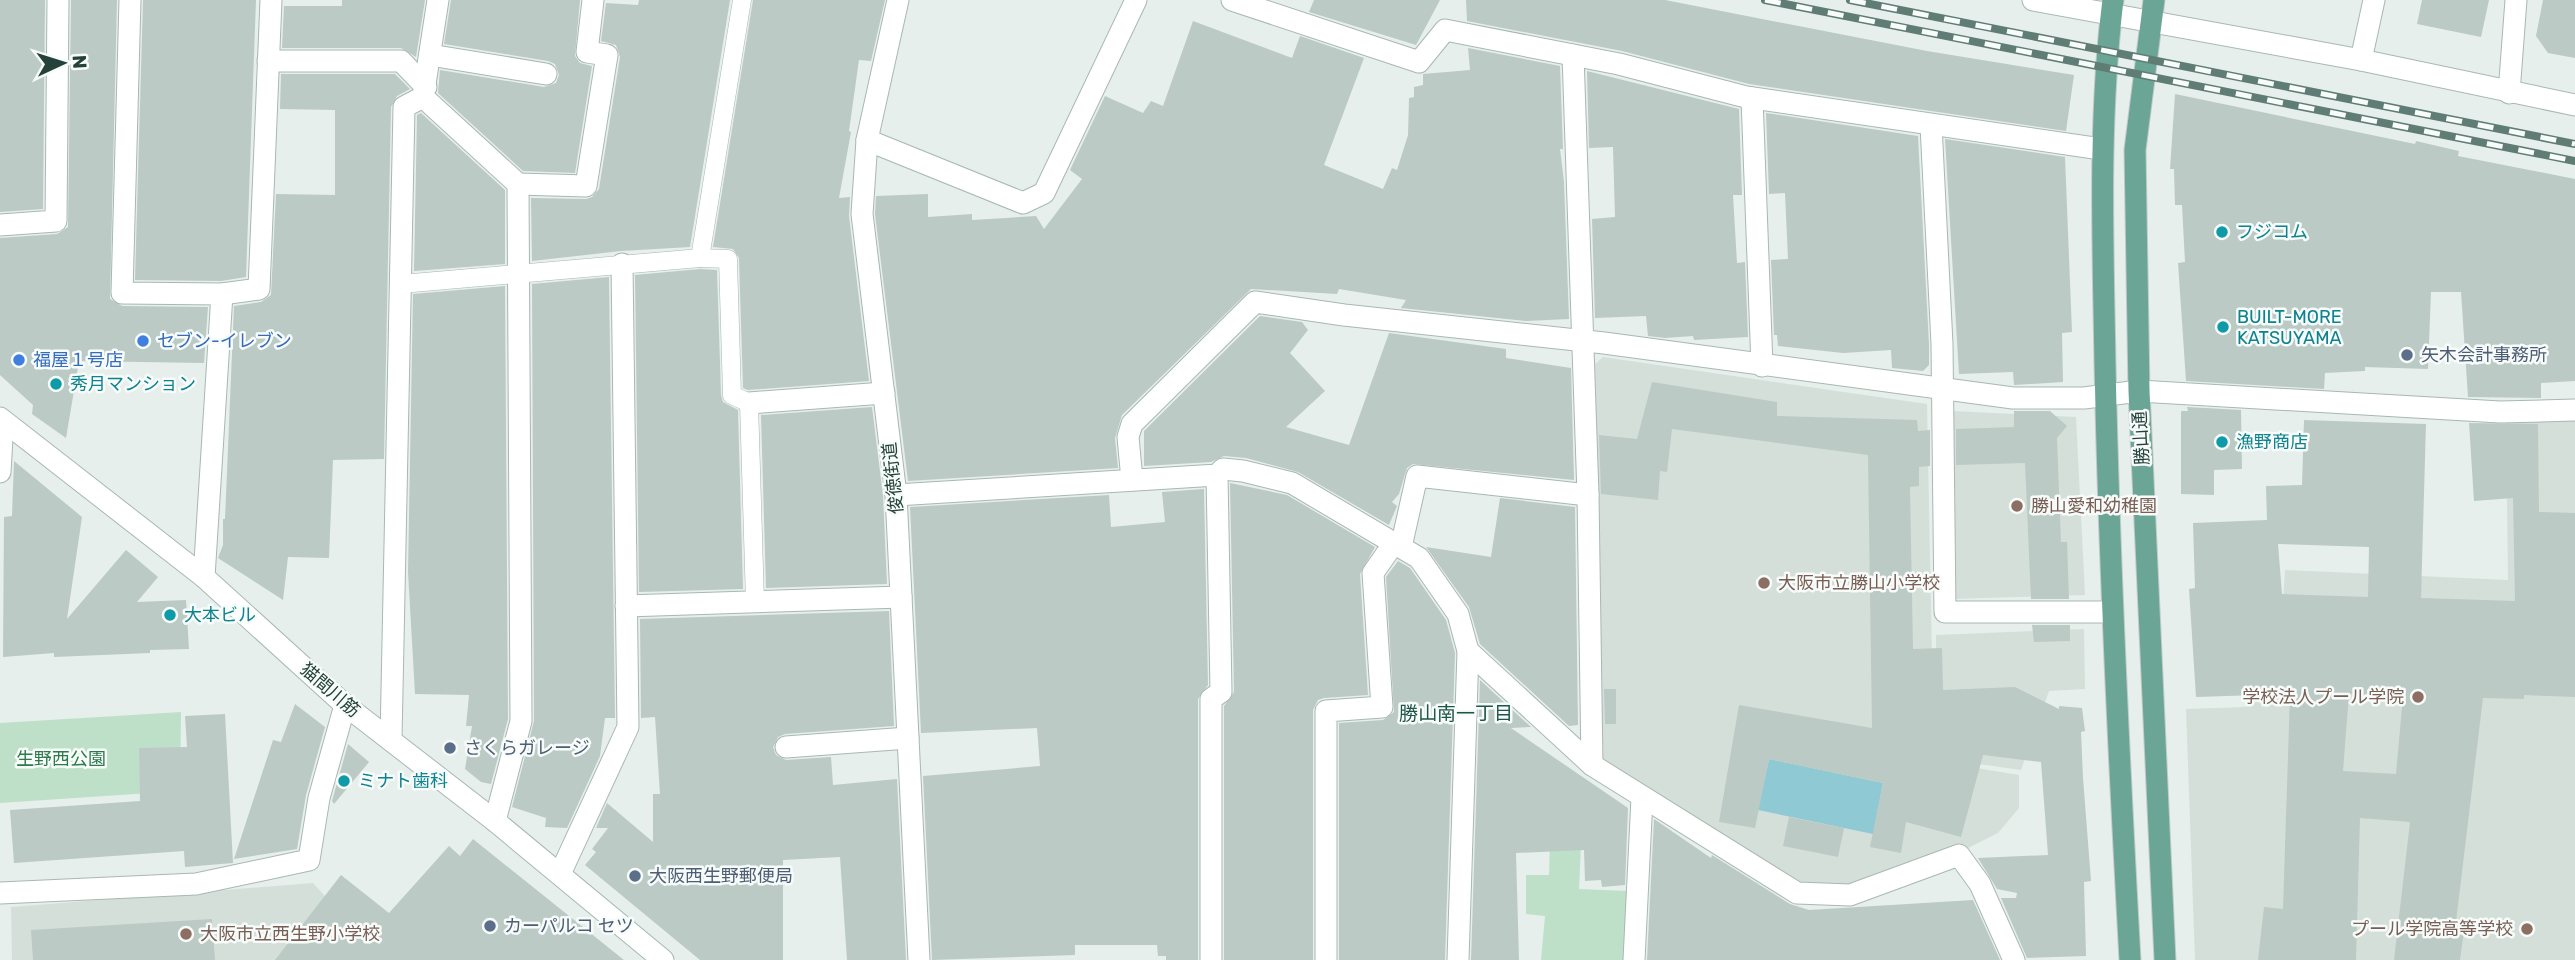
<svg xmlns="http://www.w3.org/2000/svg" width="2575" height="960" viewBox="0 0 2575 960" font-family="Rubik,'Noto Sans JP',sans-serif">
  <rect width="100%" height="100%" fill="#e6efeb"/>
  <g fill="#d4dfda">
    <path d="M1603,357l324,47 7,357 85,14v33l-21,25 -30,15 -113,38 -54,-3 -200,-121 -6,-398z"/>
    <path d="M1954,411l122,6 9,178 -133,4z"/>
    <path d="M2575,419v541h-380l-9,-251 59,-2 33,-21 7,-116 223,10 -2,-159z"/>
    <path d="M2084,629l1,60 -36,2 -28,79 -85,-12v-123z"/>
    <path d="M313,883l71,77h-372l-1,-53z"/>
  </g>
  <g fill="#bfe0c8">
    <path d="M181,712l-1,79 -180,12v-80z"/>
    <path d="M1550,842l31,3 -2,44 49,2 -3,69h-84l4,-44 -19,-2v-39h23z"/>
  </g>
  <path fill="#8ec9d4" d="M1769,759l114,24 -10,51 -115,-24z"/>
  <g fill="#bbcac4" fill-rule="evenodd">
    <path d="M0,0h45l-2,209 -43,3z"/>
    <path d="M71,0h46l-7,299 12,7 86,1 -4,56 -125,-2 -13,77 -34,-24 1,-9 -33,-30v-137l57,-4 11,-7z"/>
    <path d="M143,0h113l-10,277 -25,4 -86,-1z"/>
    <path d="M342,0h83l-9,57 -15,-9h-119l2,-42h58z"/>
    <path d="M451,0h129l-5,56 5,7 12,3 -17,107 -52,-2 -85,-78 2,-23 104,17 12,-4 3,-8 -4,-11 -7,-3 -104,-17z"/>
    <path d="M639,0h91l-40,247 -69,4 -89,10 -1,-63 55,1 6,-2 7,-8 21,-132 -4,-12 -15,-4 5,-38 32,2z"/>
    <path d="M753,0h132l-14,61 -12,-1 -10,71 2,1 -12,66 11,-1 -1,19 20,165 -121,9 -5,-2 -4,-130 -6,-9 -20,-2z"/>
    <path d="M1314,0h126l-24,45 -107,-33z"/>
    <path d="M1466,0h199l262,51 147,24 -8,56 -317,-47 -127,-33 -155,-30z"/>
    <path d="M2422,0h67l-8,37 -64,-13z"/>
    <path d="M2543,0h32v58l-27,-5 -12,-17z"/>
    <path d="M1193,21l99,37 8,-22 64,22 -40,107 59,24 9,-21 5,2 11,-35 1,-37 5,-1v-10l9,-2v-11l47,-4 -2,-22 92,18 3,83h-3l4,33 5,137 -43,2 -125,-13 5,-8 -67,-11 -2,5 -86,-5 -129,126 -7,23 3,30 -210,13 -33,-267 1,-18 52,-2v23l44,-3v6l64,-4 8,13 38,-50 -12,-9 35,-74 38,17 8,-12 12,5z"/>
    <path d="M1587,71l152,38 3,86h-9l4,68 8,-1 3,75 -54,3 -1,-4 -28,2 -17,-2 -2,-20 -51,2 -3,-99 23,-2 -2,-70 -24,1z"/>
    <path d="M281,74h114l15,15 -13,7 -6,11 -7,352 -51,1 -4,98 -41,-1 -5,43 -65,-42 5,-13v-26h2l9,-213 27,-4 10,-7 5,-101 59,1v-85l-55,-1z"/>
    <path d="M2175,94l240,50 1,-3 43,10 -1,5 117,23v202l-34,2v15l-73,-1 -7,-105h-30l-3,77 -63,-2v4l-40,2 -1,16 -138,-8 -8,-118 7,-1 -3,-57h-7l-1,-36h-4z"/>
    <path d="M421,113l84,77v74l-91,7 3,-156z"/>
    <path d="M1766,113l152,23 11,208v21l-6,6 -31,-3 -1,-18 -48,3 -65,-7 -1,-11h-3l-3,-75 17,-1 -3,-66 -16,1z"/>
    <path d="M1945,139l120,18 7,175 -10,1 1,49 -49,3 -1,-13 -54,2z"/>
    <path d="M700,269l17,1 4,125 2,7 15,8 5,179 -104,3 -4,-317z"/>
    <path d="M609,277l6,441h-10l-5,38 -33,72 -22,-1 1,-9 -34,-11 22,-86 -2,-437z"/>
    <path d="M505,286l3,433 -17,65 -10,-2 -16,-13 7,-43h-6l3,-31 -54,-1 -7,-122 5,-278z"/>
    <path d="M1260,316l42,6 6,8 -18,23 35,38 -39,36 63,18 40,-112 117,16v9l65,10 3,112 -161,-16 -6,4 -8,26 -7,8 5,4 -8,19 -91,-53 -52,-14 -22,-2 -13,6 -67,4v-35z"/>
    <path d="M1652,382l125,20v14l140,4 1,11 12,-1v36l-11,1v19l-9,1 3,162 29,-1 1,42 72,-3 44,22v-3l23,2 3,23 -4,1 2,46 8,103 -7,1 2,74 -59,2 -26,-60h15l1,-5 -20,-4 -19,-31 70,-3 -7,-93 -58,-7 -22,82 -55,-15 -5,31 -31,-6 13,-64 -114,-24 -14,69 -36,-6 20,-117 133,23 -4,-273 -196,-26 -5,43 -7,-1 -2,29 -57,-6 -2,-59 38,4z"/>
    <path d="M872,407l11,89 4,88 -121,4 -5,-173z"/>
    <path d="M2187,407l54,3 1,59 -28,1v25l-33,-1v-83h7z"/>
    <path d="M2014,411h36l17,15 -10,12 4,104h6l2,57h-38l-6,-136 -69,2v-36l58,-2z"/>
    <path d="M2304,420l122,4 -5,174 94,3 -2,-103 -39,3 -5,-78 69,1 1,88 36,1v184l-51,-2v4l-41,-1 -28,232 9,1 -4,29h-66l16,-138 -50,-4 -4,142h-98l6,-53 19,2 7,-215 -94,3 -7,-108 6,-1 -2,-65 74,-3 -1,-34 36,-1zM2278,544l91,3 -1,50 -86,-3zM2349,694l54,2 -7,78 -53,-3z"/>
    <path d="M14,461l68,56 -15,102 59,-69 32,27 -21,25 49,-2 3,49 -39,1v3l-96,4v-4l-51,4 1,-140 8,-1z"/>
    <path d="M1230,483l57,12 88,52 -15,27 8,121 -44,3 -6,2 -5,10v250h-89v-254l10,-14z"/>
    <path d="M1204,489l4,196 -10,14v261h-32v-4h-8l-1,-11h-82v10l-143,5 -9,-184 117,-10 -3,-38 -116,5 -11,-226 199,-12 2,32 54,-5 -3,-30z"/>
    <path d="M1500,498l75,9 3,218 -9,1 -89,-82 -11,-37 -43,-60 65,10z"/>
    <path d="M1398,561l12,7 36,52 9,33 -10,307h-106v-237l44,-3 11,-8 -8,-135z"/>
    <path d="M889,611l5,115 -109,8 -7,3 -5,10 3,8 10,5 45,-3 2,28 64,-6 9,181h-59l-7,-103 -57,3v100h-83l-115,-95 11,-13 -4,-3 16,-21h-12l11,-25 46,39v-48h7l-5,-77 -14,1 -1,-99z"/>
    <path d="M2032,625h38v16l-36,1z"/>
    <path d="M1480,680l51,47 -20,1 117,80 -3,77 -23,2 -1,-7 -16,1 -1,-31 -68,3 3,107h-48z"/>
    <path d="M1604,689h12v35h-11z"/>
    <path d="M295,704l30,23 -19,68 -9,54 -63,10 39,-119 8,2z"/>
    <path d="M225,714l8,149 -48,4 -1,-16 -170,12 -4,-53 130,-9 -1,-53 48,-1 -2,-31z"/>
    <path d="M348,744l21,18 -35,42 -2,-3z"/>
    <path d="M1789,817l55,11 -6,29 -55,-11z"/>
    <path d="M1654,819l57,39 1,-3 78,49 19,6 164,-10 27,60h-353z"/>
    <path d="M473,839l151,121h-349l66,-85 48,38 60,-67 11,10z"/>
    <path d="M212,919l3,41h-182l-2,-30z"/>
  </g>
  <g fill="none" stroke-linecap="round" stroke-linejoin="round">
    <defs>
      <g id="service">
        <path d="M742,0l-42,258 28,1 4,136 17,8 6,199"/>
        <path d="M401,284l299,-26"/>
      </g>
      <g id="minor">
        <path d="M130,0l-8,293 100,1 -18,283"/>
        <path d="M898,0l-31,140 -5,74 34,281 23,465"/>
        <path d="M1232,0l187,62 26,-32 174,34 127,33 355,52"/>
        <path d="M430,55l116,19"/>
        <path d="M1573,55l15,440 4,270"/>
        <path d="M2361,60l13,-60"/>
        <path d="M268,61h133l25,26"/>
        <path d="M423,97l95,87 3,537 -26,100"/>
        <path d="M1752,98l10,268"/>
        <path d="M1931,125l11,219 3,268h166"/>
        <path d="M867,140l156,63 21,-10 92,-193"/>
        <path d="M518,184l68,2 21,-131 -20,-3 6,-52"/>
        <path d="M0,225l56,-4 2,-221"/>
        <path d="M222,294l37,-5 12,-289"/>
        <path d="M749,403l135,-10"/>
        <path d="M0,418l204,159"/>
        <path d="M0,472l3,-51"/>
        <path d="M1132,480l-4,-43 4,-13 123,-122 89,13 260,28 409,55h71l55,-7 361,21 75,-2"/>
        <path d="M896,495l321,-20 6,-6 20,2 49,12 127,75 39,56 10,37 -10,309"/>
        <path d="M1401,547l16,-71 171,19"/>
        <path d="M626,606l275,-9"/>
        <path d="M1468,651l124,114 205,128 53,2 109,-40 21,29 34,76"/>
        <path d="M391,739l13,-632 19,-10 15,-97"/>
        <path d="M786,747l122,-9"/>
        <path d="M560,874l68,-147 -6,-463"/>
        <path d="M0,893l196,-9 113,-24 10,-62 26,-93"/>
        <path d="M1211,960v-261l10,-7 -4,-217"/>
        <path d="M1326,960v-249l56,-4 -9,-134 21,-30"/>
        <path d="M1634,960l8,-162"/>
      </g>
      <g id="tertiary">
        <path d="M2033,0l328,60 214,45"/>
        <path d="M2509,93l7,-93"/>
        <path d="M204,577l141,128 150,116 168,139"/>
      </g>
      <g id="primary">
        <path d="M2113,0c-15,121 -10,242 -8,364 4,199 14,397 25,596"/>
        <path d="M2154,0l-19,150 4,241 26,569"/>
      </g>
    </defs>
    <use href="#service" stroke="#a8b8b2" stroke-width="19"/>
    <use href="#minor" stroke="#a8b8b2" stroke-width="23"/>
    <use href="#tertiary" stroke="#a8b8b2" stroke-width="23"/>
    <use href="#primary" stroke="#c2cac8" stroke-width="23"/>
    <use href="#service" stroke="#fff" stroke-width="18"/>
    <use href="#minor" stroke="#fff" stroke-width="21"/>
    <use href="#tertiary" stroke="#fff" stroke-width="21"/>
    <use href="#primary" stroke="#6aa596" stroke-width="21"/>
    <defs>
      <g id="rail">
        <path d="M1765,0l810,161"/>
        <path d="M1850,0l725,144"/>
      </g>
    </defs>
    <use href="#rail" stroke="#5f7d75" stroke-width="8"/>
    <use href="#rail" stroke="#f7fbf9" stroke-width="5" stroke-dasharray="16" stroke-linecap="butt"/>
  </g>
  <g fill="#0f9aa8" stroke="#f7fbf9" stroke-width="2.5">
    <circle cx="2222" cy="232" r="7"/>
    <circle cx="2223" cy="327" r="7"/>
    <circle cx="56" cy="384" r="7"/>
    <circle cx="2222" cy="442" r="7"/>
    <circle cx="170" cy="615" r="7"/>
    <circle cx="344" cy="781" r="7"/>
  </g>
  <g fill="#3f7fe0" stroke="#f7fbf9" stroke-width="2.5">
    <circle cx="143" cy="341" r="7"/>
    <circle cx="19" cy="360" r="7"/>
  </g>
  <g fill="#5c6f8a" stroke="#f7fbf9" stroke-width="2.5">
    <circle cx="2407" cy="355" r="7"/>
    <circle cx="450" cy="748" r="7"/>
    <circle cx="635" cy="876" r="7"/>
    <circle cx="490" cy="926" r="7"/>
  </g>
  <g fill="#8d6e63" stroke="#f7fbf9" stroke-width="2.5">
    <circle cx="2017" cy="506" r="7"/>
    <circle cx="1764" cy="583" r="7"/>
    <circle cx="2418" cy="697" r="7"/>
    <circle cx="2527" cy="929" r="7"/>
    <circle cx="186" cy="934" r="7"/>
  </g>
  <g text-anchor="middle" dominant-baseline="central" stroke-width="5" stroke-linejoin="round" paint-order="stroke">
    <g font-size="18" fill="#0d838f" stroke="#f7fbf9" text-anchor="start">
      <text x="2236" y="232">フジコム</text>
      <text x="2237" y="317">BUILT-MORE<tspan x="2237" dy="21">KATSUYAMA</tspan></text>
      <text x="70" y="384">秀月マンション</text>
      <text x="2236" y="442">漁野商店</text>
      <text x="184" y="615">大本ビル</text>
      <text x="358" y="781">ミナト歯科</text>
    </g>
    <g font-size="18" fill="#366cbe" stroke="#f7fbf9" text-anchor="start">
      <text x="157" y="341">セブン-イレブン</text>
      <text x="33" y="360">福屋１号店</text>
    </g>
    <g font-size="18" fill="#4e5e75" stroke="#f7fbf9" text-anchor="start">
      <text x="2421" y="355">矢木会計事務所</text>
      <text x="464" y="748">さくらガレージ</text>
      <text x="649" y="876">大阪西生野郵便局</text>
      <text x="504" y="926">カーパルコ セツ</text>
    </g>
    <g font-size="18" fill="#24423a" stroke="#f7fbf9">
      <text transform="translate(2141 438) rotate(-93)">勝山通</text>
      <text transform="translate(893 478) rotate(-96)">俊徳街道</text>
      <text transform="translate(330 690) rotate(41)">猫間川筋</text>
    </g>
    <g font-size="18" fill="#785e54" stroke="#f7fbf9" text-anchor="start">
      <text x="2031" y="506">勝山愛和幼稚園</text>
      <text x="1778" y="583">大阪市立勝山小学校</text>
      <text x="2404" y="697" text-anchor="end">学校法人プール学院</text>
      <text x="2513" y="929" text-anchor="end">プール学院高等学校</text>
      <text x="200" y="934">大阪市立西生野小学校</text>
    </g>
    <g font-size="18" fill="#2d7a4b" stroke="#f7fbf9">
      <text x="61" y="759">生野西公園</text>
    </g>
    <g font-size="19" fill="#1f5548" stroke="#f7fbf9">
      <text x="1456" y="713">勝山南一丁目</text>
    </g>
  </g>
  <g transform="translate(63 63) rotate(86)" stroke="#f7fbf9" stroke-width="5" paint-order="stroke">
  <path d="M0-5L12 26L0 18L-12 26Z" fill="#24423a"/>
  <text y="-10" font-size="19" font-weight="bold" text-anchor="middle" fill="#24423a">N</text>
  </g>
</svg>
